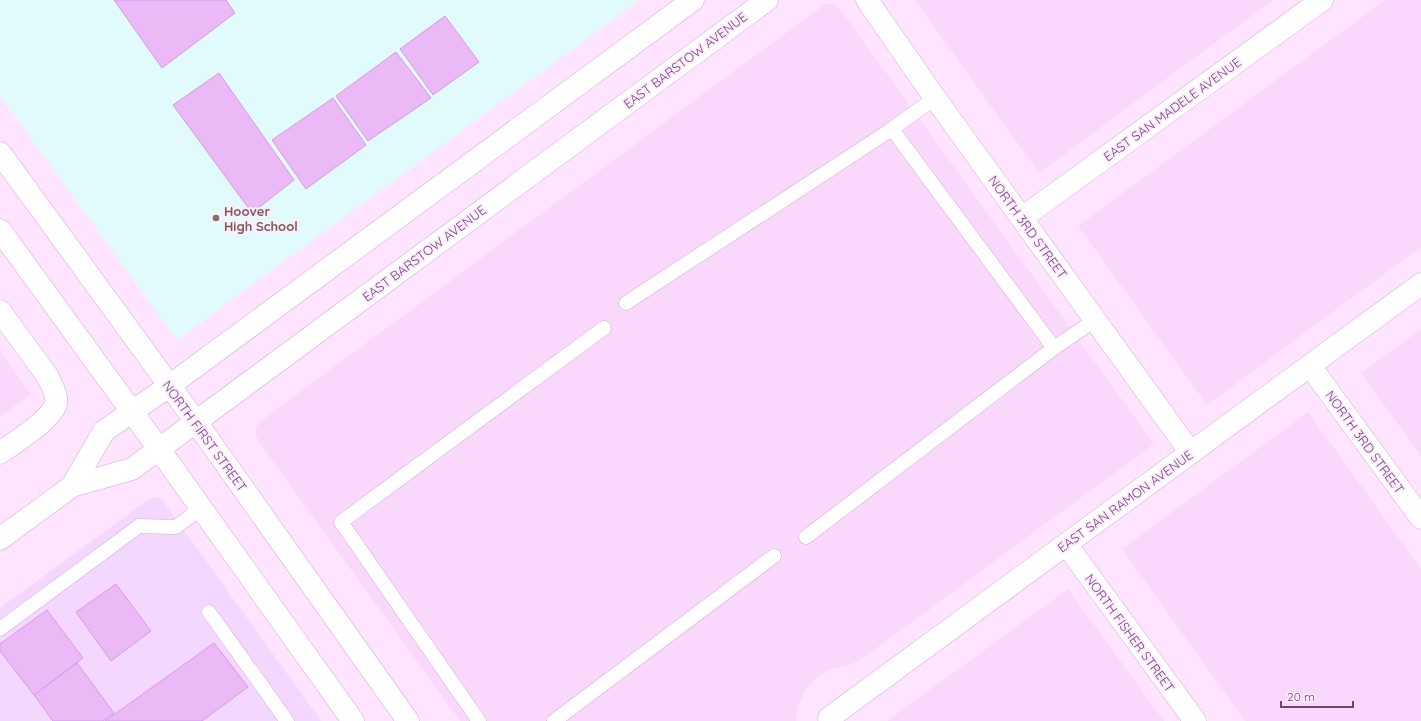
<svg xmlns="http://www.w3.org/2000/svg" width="1421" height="721" viewBox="0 0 1421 721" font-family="Quicksand,sans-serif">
  <rect width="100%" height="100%" fill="#fee4fe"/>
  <g fill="#fad8fc">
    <path d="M915,0h358l-234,173z"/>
    <path d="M1385,0h36v247l-214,158 -129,-179z"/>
    <path d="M832,3l6,3 316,438 -291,214 -11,6 -23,6 -13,8 -12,14 -7,17v12h-337l-201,-279 -3,-6v-7l2,-6 567,-419z"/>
    <path d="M1421,329v127l-60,-83z"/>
    <path d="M0,351l31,43 -31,23z"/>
    <path d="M1308,412l113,157v152h-176l-123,-172z"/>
    <path d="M1068,589l96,132h-277z"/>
  </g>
  <path fill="#f3d7ff" d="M156,497l7,4 158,220h-321v-113l148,-108z"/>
  <path fill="#e1fafb" d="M0,0h640l-463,340 -177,-244z"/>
  <g fill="#eab9f6" stroke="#d898eb">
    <path d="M114,0h112l9,13 -73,55z"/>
    <path d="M445,16l34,46 -46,33 -33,-46z"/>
    <path d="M396,52l35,46 -63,43 -32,-45z"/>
    <path d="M219,73l75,107 -42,33 -79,-108z"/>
    <path d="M333,98l33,47 -60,44 -34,-49z"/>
    <path d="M116,584l35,47 -40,30 -35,-49z"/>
    <path d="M47,610l36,48 -49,37 -34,-44v-7z"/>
    <path d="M214,643l34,44 -46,34h-97z"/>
    <path d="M77,663l37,50 -11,8h-50l-19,-26z"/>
  </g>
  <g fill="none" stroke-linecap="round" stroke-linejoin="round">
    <defs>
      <g id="lane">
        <path d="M935,98l-43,31 162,219"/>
        <path d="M626,303l266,-174"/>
        <path d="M806,537l248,-189 41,-28"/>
        <path d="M209,612l78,109"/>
        <path d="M0,629l139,-103 37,1 25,-19"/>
        <path d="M479,721l-138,-199 263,-194"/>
        <path d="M554,721l220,-165"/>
      </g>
      <g id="street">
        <path d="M867,0l68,98 256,355"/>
        <path d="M1022,218l300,-218"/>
        <path d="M0,311l48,66c3,7 10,19 8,27 -5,16 -42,39 -56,49"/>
        <path d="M1310,366l111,152"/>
        <path d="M1066,544l129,177"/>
        <path d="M831,721l-2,-3 592,-434"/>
      </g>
      <g id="secondary">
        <path d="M0,153l196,269 212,299"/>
        <path d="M0,230l159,219 194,272"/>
        <path d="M72,486l32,-55 65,-45 524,-386"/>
        <path d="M0,539l72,-53 60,-17 635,-469"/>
      </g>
    </defs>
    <use href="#lane" stroke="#d0aed6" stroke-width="15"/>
    <use href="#street" stroke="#d0aed6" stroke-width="23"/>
    <use href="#secondary" stroke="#cfa9d7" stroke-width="23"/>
    <use href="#lane" stroke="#fff" stroke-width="14"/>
    <use href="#street" stroke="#fff" stroke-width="22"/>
    <use href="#secondary" stroke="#fff" stroke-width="22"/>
  </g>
  <circle fill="#8d6e63" stroke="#ffecff" stroke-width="1.5" cx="216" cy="218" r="4"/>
  <g text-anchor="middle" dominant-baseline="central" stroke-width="4" stroke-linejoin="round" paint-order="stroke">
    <g font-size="13" fill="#6d477a" stroke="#ffecff">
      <text transform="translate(685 60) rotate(-37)">EAST BARSTOW AVENUE</text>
      <text transform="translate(1172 109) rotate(-36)">EAST SAN MADELE AVENUE</text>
      <text transform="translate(1028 227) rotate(54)">NORTH 3RD STREET</text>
      <text transform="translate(424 253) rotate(-37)">EAST BARSTOW AVENUE</text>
      <text transform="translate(205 436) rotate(54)">NORTH FIRST STREET</text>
      <text transform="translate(1365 442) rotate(54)">NORTH 3RD STREET</text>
      <text transform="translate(1125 501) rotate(-36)">EAST SAN RAMON AVENUE</text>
      <text transform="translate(1130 633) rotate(54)">NORTH FISHER STREET</text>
    </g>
    <g font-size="13" font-weight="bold" fill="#785e54" stroke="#ffecff" text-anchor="start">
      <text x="224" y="211">Hoover<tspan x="224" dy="15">High School</tspan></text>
    </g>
  </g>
  <path d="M1281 701v6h72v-6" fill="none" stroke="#6d477a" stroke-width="2"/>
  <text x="1287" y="701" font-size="12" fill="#6d477a" stroke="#ffecff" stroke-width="3" paint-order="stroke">20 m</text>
</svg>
